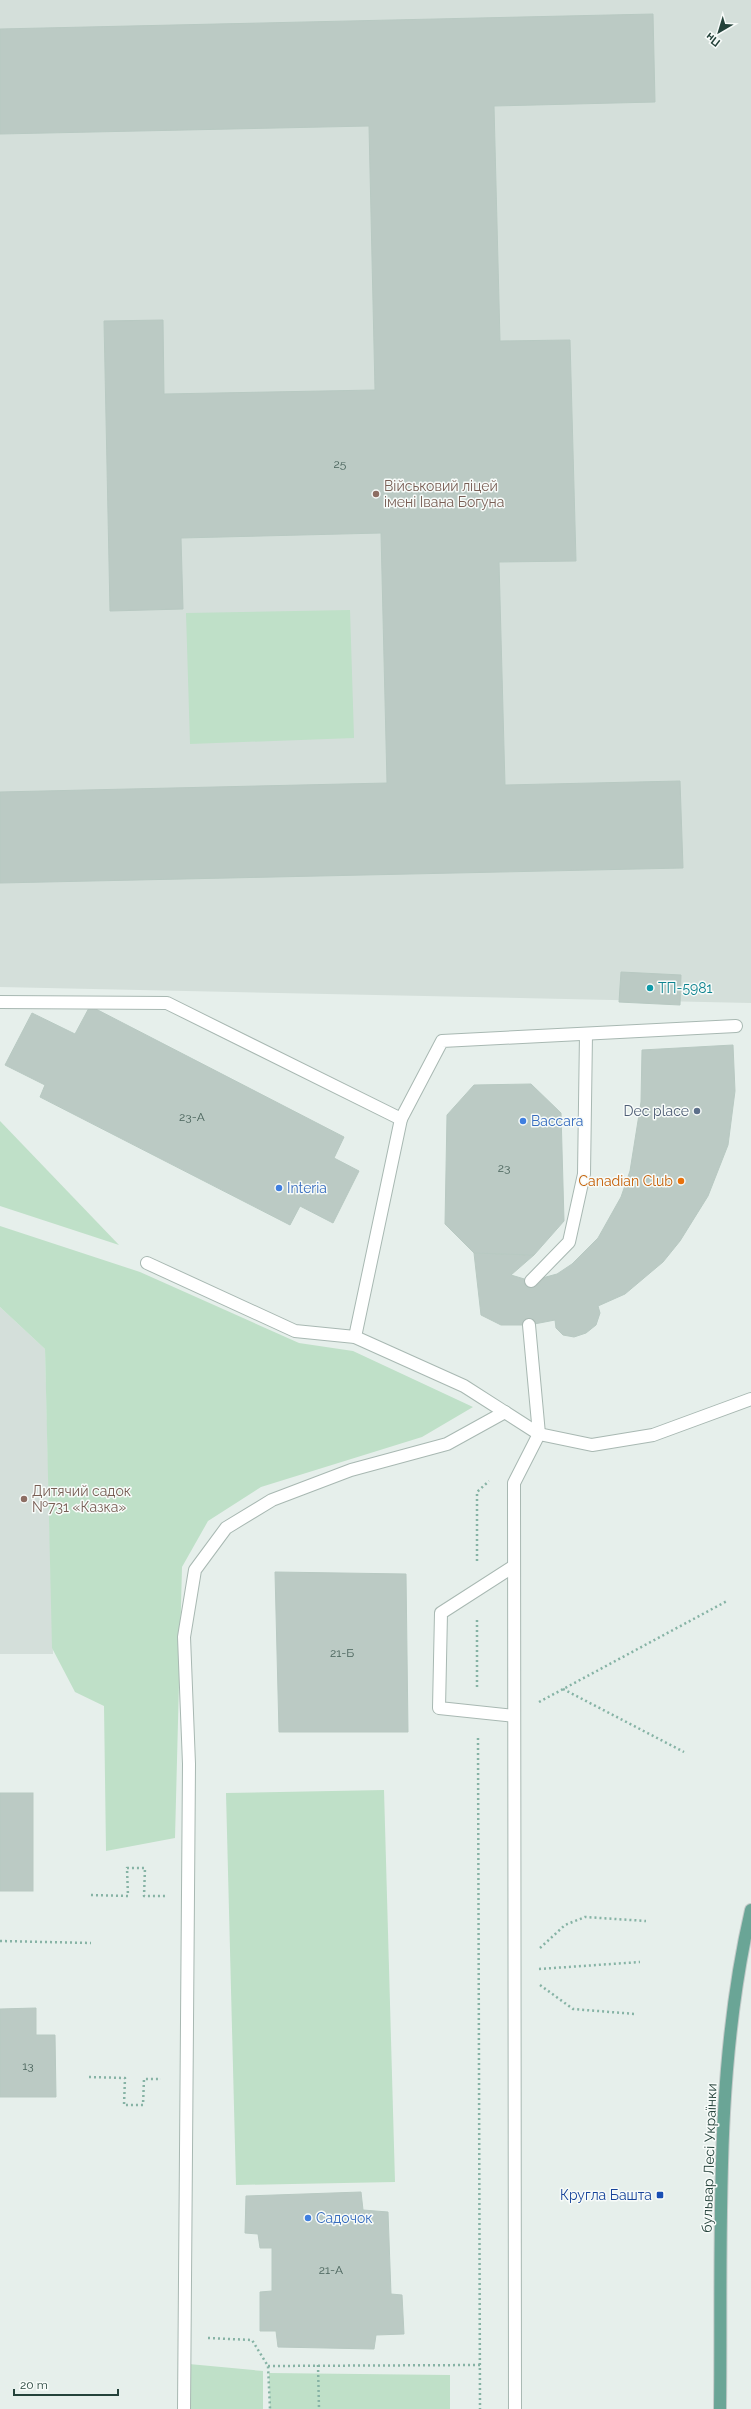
<svg xmlns="http://www.w3.org/2000/svg" width="751" height="2409" viewBox="0 0 751 2409" font-family="Raleway,sans-serif">
  <rect width="100%" height="100%" fill="#e6efeb"/>
  <g fill="#d4dfda">
    <path d="M0,0h751v1003l-751,-16z"/>
    <path d="M0,1307l45,42 8,305h-53z"/>
  </g>
  <g fill="#bfe0c8">
    <path d="M350,610l4,128 -164,6 -4,-131z"/>
    <path d="M0,1121l119,124 -119,-39z"/>
    <path d="M0,1226l140,46 159,71 54,8 120,56 -51,30 -161,50 -53,34 -26,46 -7,271 -69,13 -2,-145 -29,-14 -23,-44 -7,-299 -45,-42z"/>
    <path d="M384,1790l11,392 -159,3 -10,-392z"/>
    <path d="M189,2364l74,7v38h-75z"/>
    <path d="M269,2373l181,2v34h-180z"/>
  </g>
  <g fill="#bbcac4" stroke="#b8c9c2">
    <path d="M653,14l2,88 -161,4 6,235 70,-1 6,221 -77,1 6,223 175,-4 3,87 -683,15v-91l387,-9 -6,-250 -200,5 2,71 -73,2 -6,-290 59,-1 1,74 211,-4 -6,-264 -369,8v-105z"/>
    <path d="M621,972l60,3 -1,30 -61,-3z"/>
    <path d="M90,1006l254,131 -10,21 25,13 -26,52 -33,-17 -10,19 -250,-128 5,-12 -40,-20 27,-52 43,21z"/>
    <path d="M733,1045l2,46 -7,54 -20,51 -28,45 -17,21 -38,32 -27,12 2,7 -4,12 -10,8 -12,4 -11,-2 -7,-7 -1,-8 -26,5h-28l-20,-10 -7,-62 60,2 -23,20 20,6 26,-7 15,-10 26,-26 23,-41 9,-26 11,-69 1,-52z"/>
    <path d="M531,1084l30,29 3,108 -30,34 -60,-2 -29,-29 2,-109 27,-30z"/>
    <path d="M275,1572l131,2 2,158h-129z"/>
    <rect x="0" y="1793" width="33" height="98"/>
    <path d="M36,2008v27h19l1,62h-56v-88z"/>
    <path d="M361,2192l2,18 25,2 3,82 11,1 2,39 -28,1 -2,14 -96,-2 -2,-16h-16v-39l12,-1v-43h-12l-2,-14 -13,-1 1,-37z"/>
  </g>
  <g fill="none" stroke-linecap="round" stroke-linejoin="round">
    <defs>
      <g id="service">
        <path d="M0,1002l167,1 234,116 -46,218"/>
        <path d="M401,1119l41,-78 294,-15"/>
        <path d="M147,1263l148,68 60,6 109,49 75,48 53,11 61,-10 98,-36"/>
        <path d="M531,1281l38,-39 15,-68 2,-140"/>
        <path d="M514,1566l-73,47 -2,95 75,8"/>
        <path d="M184,2409l5,-645 -5,-127 11,-67 31,-42 46,-28 79,-30 96,-26 58,-32"/>
        <path d="M515,2409l-1,-926 25,-49 -10,-109"/>
      </g>
      <path id="primary" d="M720,2409c2,-166 -7,-336 31,-499"/>
    </defs>
    <use href="#service" stroke="#a8b8b2" stroke-width="14"/>
    <use href="#primary" stroke="#c2cac8" stroke-width="14"/>
    <g stroke="#86b3a5" stroke-width="2.5" stroke-dasharray="2 3" stroke-linecap="butt">
      <path d="M477,1561v-69l12,-11"/>
      <path d="M477,1620v69"/>
      <path d="M563,1689l121,63"/>
      <path d="M539,1702l188,-101"/>
      <path d="M478,1738l2,671"/>
      <path d="M91,1895l37,1 -1,-28h18l-1,28h21"/>
      <path d="M0,1941l91,2"/>
      <path d="M540,1948l25,-23 20,-8 61,4"/>
      <path d="M539,1969l101,-7"/>
      <path d="M540,1985l33,24 62,5"/>
      <path d="M89,2077l36,1 -1,27h19l1,-26h17"/>
      <path d="M208,2338l44,2 16,26 2,43"/>
      <path d="M318,2365l1,44"/>
      <path d="M268,2366l212,-1"/>
    </g>
    <use href="#service" stroke="#fff" stroke-width="12"/>
    <use href="#primary" stroke="#6aa596" stroke-width="12"/>
  </g>
  <g fill="#8d6e63" stroke="#f7fbf9" stroke-width="1.5">
    <circle cx="376" cy="494" r="4"/>
    <circle cx="24" cy="1499" r="4"/>
  </g>
  <circle fill="#0f9aa8" stroke="#f7fbf9" stroke-width="1.5" cx="650" cy="988" r="4"/>
  <circle fill="#5c6f8a" stroke="#f7fbf9" stroke-width="1.5" cx="697" cy="1111" r="4"/>
  <g fill="#3f7fe0" stroke="#f7fbf9" stroke-width="1.5">
    <circle cx="523" cy="1121" r="4"/>
    <circle cx="279" cy="1188" r="4"/>
    <circle cx="308" cy="2218" r="4"/>
  </g>
  <circle fill="#e8710a" stroke="#f7fbf9" stroke-width="1.5" cx="681" cy="1181" r="4"/>
  <rect fill="#1a4fb4" stroke="#f7fbf9" stroke-width="1.5" x="656" y="2191" width="8" height="8" rx="2"/>
  <g text-anchor="middle" dominant-baseline="central" stroke-width="3" stroke-linejoin="round" paint-order="stroke">
    <g font-size="12" fill="#4a645c">
      <text x="340" y="464">25</text>
      <text x="192" y="1117">23-А</text>
      <text x="504" y="1168">23</text>
      <text x="342" y="1653">21-Б</text>
      <text x="28" y="2066">13</text>
      <text x="331" y="2270">21-А</text>
    </g>
    <g font-size="14" fill="#785e54" stroke="#f7fbf9" text-anchor="start">
      <text x="384" y="486">Військовий ліцей<tspan x="384" dy="16">імені Івана Богуна</tspan></text>
      <text x="32" y="1491">Дитячий садок<tspan x="32" dy="16">№731 «Казка»</tspan></text>
    </g>
    <g font-size="14" fill="#0d838f" stroke="#f7fbf9" text-anchor="start">
      <text x="658" y="988">ТП-5981</text>
    </g>
    <g font-size="14" fill="#4e5e75" stroke="#f7fbf9" text-anchor="end">
      <text x="689" y="1111">Dec place</text>
    </g>
    <g font-size="14" fill="#366cbe" stroke="#f7fbf9" text-anchor="start">
      <text x="531" y="1121">Baccara</text>
      <text x="287" y="1188">Interia</text>
      <text x="316" y="2218">Садочок</text>
    </g>
    <g font-size="14" fill="#c56008" stroke="#f7fbf9" text-anchor="end">
      <text x="673" y="1181">Canadian Club</text>
    </g>
    <g font-size="14" fill="#24423a" stroke="#f7fbf9">
      <text transform="translate(709 2158) rotate(-88)">бульвар Лесі Українки</text>
    </g>
    <g font-size="14" fill="#164399" stroke="#f7fbf9" text-anchor="end">
      <text x="652" y="2195">Кругла Башта</text>
    </g>
  </g>
  <g transform="translate(719 32) rotate(218)" stroke="#f7fbf9" stroke-width="3" paint-order="stroke">
  <path d="M0-3L7 15L0 10L-7 15Z" fill="#24423a"/>
  <text y="-6" font-size="11" font-weight="bold" text-anchor="middle" fill="#24423a">Пн</text>
  </g>
  <path d="M14 2389v6h104v-6" fill="none" stroke="#24423a" stroke-width="2"/>
  <text x="20" y="2389" font-size="12" fill="#24423a" stroke="#f7fbf9" stroke-width="3" paint-order="stroke">20 m</text>
</svg>
